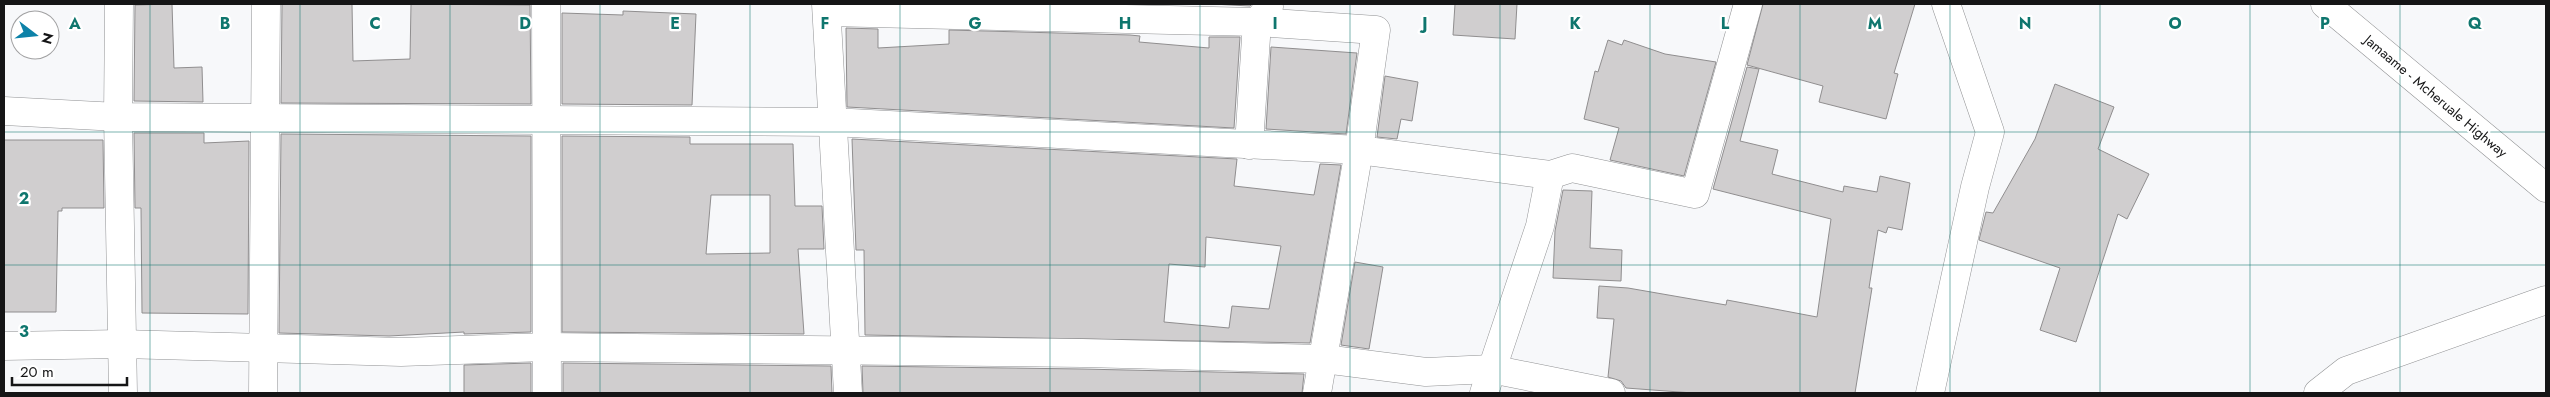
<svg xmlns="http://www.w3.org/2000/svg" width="2550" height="397" viewBox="0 0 2550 397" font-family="Jost,sans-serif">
  <rect width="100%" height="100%" fill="#f7f8fa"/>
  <g fill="#d0cecf" stroke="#908e8f" fill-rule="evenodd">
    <path d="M172,4l2,64 28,-1 1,35 -69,-1 1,-96z"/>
    <path d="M282,4h70l1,57 57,-2 1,-55 119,1 1,99 -250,-1z"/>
    <path d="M1212,4h40l-2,2z"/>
    <path d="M1455,4h62l-2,35 -62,-4z"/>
    <path d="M1763,4h152l-21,69 4,1 -12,45 -67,-17 4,-16 -76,-21z"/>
    <path d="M623,11l73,3 -4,91 -130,-1v-91l61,2z"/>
    <path d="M846,28l32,1v19l71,-4v-14l181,5 10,1 -1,6 70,6v-11h31l-6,91 -387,-21z"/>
    <path d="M1608,40l14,5 2,-5 41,14 51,8 -32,114 -74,-16 9,-32 -35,-9 11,-48 3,1z"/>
    <path d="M1271,47l86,6 -11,81 -80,-5z"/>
    <path d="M1747,67l12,2 -19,72 38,9 -6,24 71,18 1,-6 33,6 3,-16 30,7 -8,47 -14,-3 -2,6 -8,-3 -9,58h3l-17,105h-162l-67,-5 -5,-7 -13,-4 6,-58 -17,-1 2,-32 29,2 98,17 1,-5 90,17 14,-98 -118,-30z"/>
    <path d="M1385,76l33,6 -6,39 -11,-2 -4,20 -20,-2z"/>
    <path d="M2055,84l59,23 -16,42 51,25 -22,45 -9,-5 -42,128 -36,-12 20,-62 -81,-28 7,-28 7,1 42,-74z"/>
    <path d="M134,133h70v10l45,-2 -1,173 -106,-1 -1,-105h-6z"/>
    <path d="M281,134l250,2v196l-67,2v-2l-75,4 -110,-3z"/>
    <path d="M562,136l128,1v7h103l2,62h27l2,43h-26l6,85 -242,-2zM711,195h59v58l-64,1z"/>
    <path d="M852,139l385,20 -3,27 80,9 6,-31 21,1 -31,178 -445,-8 -1,-85h-8zM1206,237l75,9 -12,63 -37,-3 -3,22 -65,-6 5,-58 36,3z"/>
    <path d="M4,140h99l1,68h-42v3h-4l-2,101h-52z"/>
    <path d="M1563,190l29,1 -2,57 32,2 -1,31 -68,-3 2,-47z"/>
    <path d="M1355,262l28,5 -14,82 -28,-4z"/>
    <path d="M531,363v30h-67v-28z"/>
    <path d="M563,363l268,3 1,27h-269z"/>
    <path d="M862,366l220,3 222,5 -2,19h-439z"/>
  </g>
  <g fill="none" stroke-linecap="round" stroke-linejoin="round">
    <defs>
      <g id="street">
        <path d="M119,4l-1,113 5,276"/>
        <path d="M546,4l1,389"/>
        <path d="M826,4l22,389"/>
        <path d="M827,12l430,10 119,8 -17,120 -42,243"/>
        <path d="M4,111l114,6 714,5 527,28 191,25 22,-7 123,26 53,-190"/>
        <path d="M1249,145l8,-123 12,-15"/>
        <path d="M4,346l118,-2 279,8 147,-5 534,6 242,6 102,13 65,-3 120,24"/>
        <path d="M263,393l3,-389"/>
        <path d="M1484,393l56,-167 10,-51"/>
        <path d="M1930,393l45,-206 15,-55 -44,-128"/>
        <path d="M2318,393l28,-22 200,-71"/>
      </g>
      <path id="secondary" d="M2325,4l221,184"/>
    </defs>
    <use href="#street" stroke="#919294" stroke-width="29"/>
    <use href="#secondary" stroke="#919294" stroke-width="29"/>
    <use href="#street" stroke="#fff" stroke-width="28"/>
    <use href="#secondary" stroke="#fff" stroke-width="28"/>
  </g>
  <path fill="none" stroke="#0f766e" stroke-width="1" stroke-opacity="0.55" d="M150,4v389M300,4v389M450,4v389M600,4v389M750,4v389M900,4v389M1050,4v389M1200,4v389M1350,4v389M1500,4v389M1650,4v389M1800,4v389M1950,4v389M2100,4v389M2250,4v389M2400,4v389M4,132h2542M4,265h2542"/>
  <g text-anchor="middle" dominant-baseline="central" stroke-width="4.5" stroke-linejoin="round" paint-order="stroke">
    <g font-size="14" fill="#151516" stroke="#fff">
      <text transform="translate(2436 96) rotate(40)">Jamaame - Mcheruale Highway</text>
    </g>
  </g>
  <g font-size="16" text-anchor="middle" font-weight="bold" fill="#0f766e" stroke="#fff" stroke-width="4.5" stroke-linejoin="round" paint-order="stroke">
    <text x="75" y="29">A</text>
    <text x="225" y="29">B</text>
    <text x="375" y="29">C</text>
    <text x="525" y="29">D</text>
    <text x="675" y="29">E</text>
    <text x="825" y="29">F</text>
    <text x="975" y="29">G</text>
    <text x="1125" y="29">H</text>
    <text x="1275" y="29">I</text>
    <text x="1425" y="29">J</text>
    <text x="1575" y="29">K</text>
    <text x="1725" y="29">L</text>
    <text x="1875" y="29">M</text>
    <text x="2025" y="29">N</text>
    <text x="2175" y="29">O</text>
    <text x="2325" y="29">P</text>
    <text x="2475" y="29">Q</text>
    <text x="24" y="204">2</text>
    <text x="24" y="337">3</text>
  </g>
  <rect width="2550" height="397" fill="none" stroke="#151516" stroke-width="10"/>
  <g transform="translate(35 35) rotate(106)"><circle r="24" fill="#ffffff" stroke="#a1a1a2"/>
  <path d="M0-4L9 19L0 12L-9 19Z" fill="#0d82a8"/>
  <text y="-8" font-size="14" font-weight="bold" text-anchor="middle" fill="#151516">N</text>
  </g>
  <path d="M12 377v8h115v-8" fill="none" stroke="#151516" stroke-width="2.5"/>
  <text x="20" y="377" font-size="15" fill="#151516" stroke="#ffffff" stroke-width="4" paint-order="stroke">20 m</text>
</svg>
